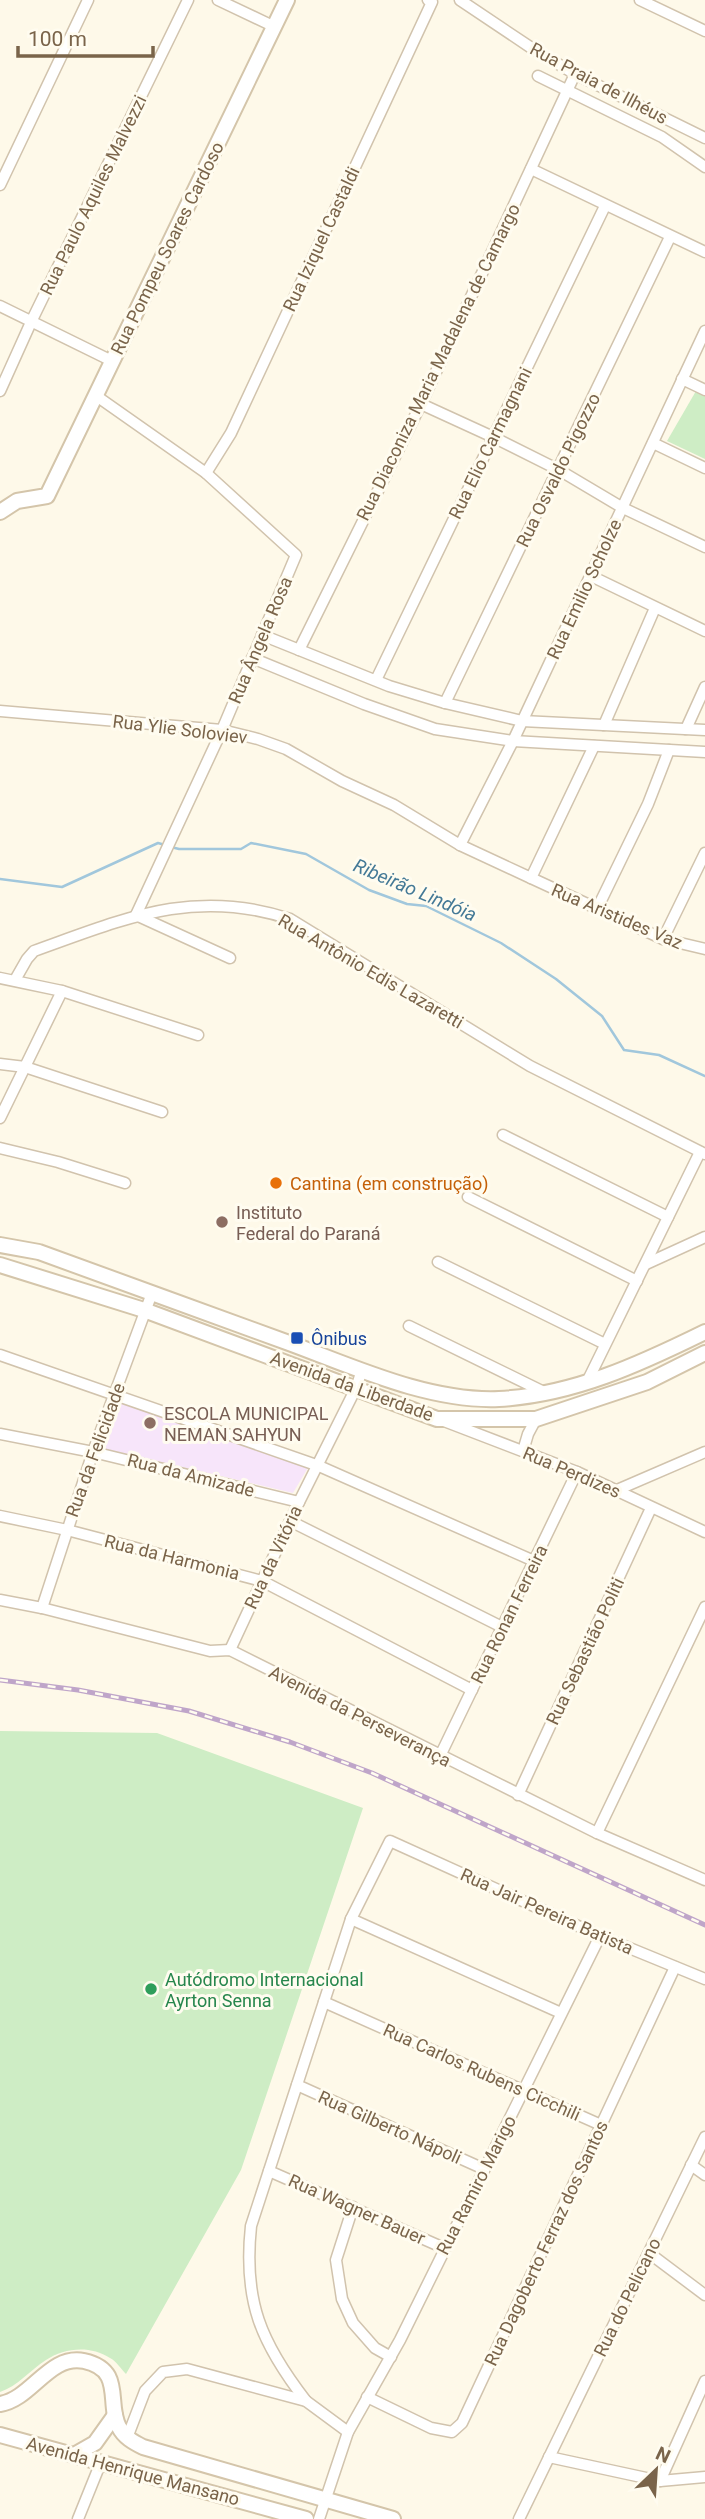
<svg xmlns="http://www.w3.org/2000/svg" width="705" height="2519" viewBox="0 0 705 2519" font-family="Roboto,sans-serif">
  <rect width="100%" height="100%" fill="#fef9e9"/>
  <path fill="#f7e5fa" d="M119,1398l190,68 -16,27 -191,-45z"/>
  <g fill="#ceedc5">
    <path d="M696,391l9,4v64l-38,-18z"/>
    <path d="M0,1731l157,2 206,75 -122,362 -115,204c-5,-5 -10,-13 -16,-16 -20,-13 -46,-10 -64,2 -16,10 -28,26 -46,32z"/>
  </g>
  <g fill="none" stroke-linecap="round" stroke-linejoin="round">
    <g stroke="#a1c7dc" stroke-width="2.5">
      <path d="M171,847l8,2h62l10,-6 55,11 63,36 38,14 19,2 75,37 55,36 46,37 22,34 35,5 46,21"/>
      <path d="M0,879l62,8 96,-44 7,2"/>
    </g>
    <defs>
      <g id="street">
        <path d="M218,0l57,27"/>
        <path d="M460,0l76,51 39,23 130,64"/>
        <path d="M640,0l65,31"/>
        <path d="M538,76l124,61 43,30"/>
        <path d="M531,169l174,83"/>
        <path d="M0,185l88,-185"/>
        <path d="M0,306l112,55"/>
        <path d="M682,379l23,11"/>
        <path d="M0,391l32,-71 156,-320"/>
        <path d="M95,395l111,78 90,82 -74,175 -86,185"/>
        <path d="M421,404l72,33 66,33 64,38 82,39"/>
        <path d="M653,443l52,25"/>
        <path d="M206,473l25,-40 201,-431 -4,-2"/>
        <path d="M591,576l114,55"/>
        <path d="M262,635l127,51 56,17 77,18 183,9"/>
        <path d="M299,650l122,-246 154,-330"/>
        <path d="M252,658l112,46 71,25 78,12 192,11"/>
        <path d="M376,680l229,-474"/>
        <path d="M445,703l225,-466"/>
        <path d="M0,711l222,19 36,9 28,10 56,32 52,24 66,40 71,33 63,-132"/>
        <path d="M604,725l51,-117"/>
        <path d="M686,729l19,-42"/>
        <path d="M460,845l53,-104 192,-410"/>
        <path d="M531,878l132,61 42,10"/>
        <path d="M597,909l51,-105 21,-54"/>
        <path d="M136,915l94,43"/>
        <path d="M663,939l42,-86"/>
        <path d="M0,978l62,13 136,44"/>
        <path d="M15,980l12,-21 7,-8c90,-32 160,-64 256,-32l240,147 175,88"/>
        <path d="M0,1064l25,3 137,45"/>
        <path d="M0,1118l62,-127"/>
        <path d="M503,1135l165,82"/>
        <path d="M0,1148l58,14 67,21"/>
        <path d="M468,1197l169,84"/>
        <path d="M438,1262l167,82"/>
        <path d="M646,1264l59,-27"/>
        <path d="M409,1326l137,67"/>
        <path d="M0,1355l319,111 215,95"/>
        <path d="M587,1382l113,-230"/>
        <path d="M444,1421l133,51 128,60"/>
        <path d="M0,1434l93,18 206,50"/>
        <path d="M523,1451l5,-17 8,-15"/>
        <path d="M617,1490l88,-38"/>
        <path d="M0,1516l67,14 195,51 210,109"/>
        <path d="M290,1521l212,106"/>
        <path d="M0,1600l42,8 168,43 20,-1 367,183 108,47"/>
        <path d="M42,1608l51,-156 59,-159"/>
        <path d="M230,1650l69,-148 57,-114 6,-18"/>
        <path d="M440,1756l137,-284"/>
        <path d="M518,1795l133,-287"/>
        <path d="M597,1833l108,-226"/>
        <path d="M351,1919l210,94"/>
        <path d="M324,2002l277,123"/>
        <path d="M297,2085l187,84"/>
        <path d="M691,2165l14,10"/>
        <path d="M269,2171l175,77"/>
        <path d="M353,2207l-17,53 6,39 11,24 22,25 16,9"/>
        <path d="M649,2253l56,42"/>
        <path d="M367,2397l64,31 21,4 10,-9 213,-456"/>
        <path d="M306,2401c-45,-58 -63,-100 -55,-175l100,-307 39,-78 210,95 105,43"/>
        <path d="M127,2438l18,-47 18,-19 24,-3 119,32 42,31"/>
        <path d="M549,2457l111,24 45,-4"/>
        <path d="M660,2481l45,-100"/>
        <path d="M78,2519l23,-57"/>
        <path d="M319,2519l29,-87 52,-92 200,-404"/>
        <path d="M519,2519l186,-382"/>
      </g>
      <g id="secondary">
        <path d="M0,512l17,-11 30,-5 240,-496"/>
        <path d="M0,1245l39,7c83,30 167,61 250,91 65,24 140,59 210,56 74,-4 141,-35 206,-67"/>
        <path d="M0,1265l144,45 293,109h99l111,-37 58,-29"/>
        <path d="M0,2404c32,-5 49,-50 84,-43 41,9 22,42 35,66 5,10 14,15 24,20l250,72"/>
        <path d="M0,2435l306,84"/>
        <path d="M74,2455l21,-12 20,-28"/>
      </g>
    </defs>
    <use href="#street" stroke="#d1c3ad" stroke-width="13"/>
    <use href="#secondary" stroke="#d4c5aa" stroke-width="18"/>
    <use href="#street" stroke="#fff" stroke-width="10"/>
    <use href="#secondary" stroke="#fff" stroke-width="14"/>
    <defs>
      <path id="rail" d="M0,1680l78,10 111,21 101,31 82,31 333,152"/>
    </defs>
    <use href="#rail" stroke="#bfa5c9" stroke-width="5"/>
    <use href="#rail" stroke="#fffcf0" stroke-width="2.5" stroke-dasharray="8" stroke-linecap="butt"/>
  </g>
  <circle fill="#e8710a" stroke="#fffcf0" stroke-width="2.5" cx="276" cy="1183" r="7"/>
  <g fill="#8d6e63" stroke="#fffcf0" stroke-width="2.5">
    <circle cx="222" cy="1222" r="7"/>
    <circle cx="150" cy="1423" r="7"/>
  </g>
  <rect fill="#1a4fb4" stroke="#fffcf0" stroke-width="2.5" x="290" y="1331" width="14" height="14" rx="3.5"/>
  <circle fill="#2e9e5b" stroke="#fffcf0" stroke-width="2.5" cx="151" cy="1989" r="7"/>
  <g text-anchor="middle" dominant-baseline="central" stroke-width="6" stroke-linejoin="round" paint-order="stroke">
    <g font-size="18" fill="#7a644a" stroke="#fffcf0">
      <text transform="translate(599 83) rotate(28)">Rua Praia de Ilhéus</text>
      <text transform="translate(93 195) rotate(-64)">Rua Paulo Aquiles Malvezzi</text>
      <text transform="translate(321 239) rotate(-65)">Rua Iziquel Castaldi</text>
      <text transform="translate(167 248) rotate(-64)">Rua Pompeu Soares Cardoso</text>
      <text transform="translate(438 362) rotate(-64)">Rua Diaconiza Maria Madalena de Camargo</text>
      <text transform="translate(490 443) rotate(-64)">Rua Elio Carmagnani</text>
      <text transform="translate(558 470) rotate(-64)">Rua Osvaldo Pigozzo</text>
      <text transform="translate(584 589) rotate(-65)">Rua Emilio Scholze</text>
      <text transform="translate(260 640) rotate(-67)">Rua Ângela Rosa</text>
      <text transform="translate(180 729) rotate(7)">Rua Ylie Soloviev</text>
      <text transform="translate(617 916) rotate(23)">Rua Aristides Vaz</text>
      <text transform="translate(371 971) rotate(30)">Rua Antônio Edis Lazaretti</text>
      <text transform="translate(352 1386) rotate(20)">Avenida da Liberdade</text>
      <text transform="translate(95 1450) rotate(-70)">Rua da Felicidade</text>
      <text transform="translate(572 1472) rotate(23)">Rua Perdizes</text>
      <text transform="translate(191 1475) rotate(14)">Rua da Amizade</text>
      <text transform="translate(172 1557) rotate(14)">Rua da Harmonia</text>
      <text transform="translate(273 1557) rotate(-65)">Rua da Vitória</text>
      <text transform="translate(509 1614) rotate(-64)">Rua Ronan Ferreira</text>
      <text transform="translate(585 1651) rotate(-65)">Rua Sebastião Politi</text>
      <text transform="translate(360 1716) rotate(27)">Avenida da Perseverança</text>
      <text transform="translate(547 1911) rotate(24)">Rua Jair Pereira Batista</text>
      <text transform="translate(482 2072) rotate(24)">Rua Carlos Rubens Cicchili</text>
      <text transform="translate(390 2127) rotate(24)">Rua Gilberto Nápoli</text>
      <text transform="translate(476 2185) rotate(-63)">Rua Ramiro Marigo</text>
      <text transform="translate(357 2209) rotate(24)">Rua Wagner Bauer</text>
      <text transform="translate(546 2243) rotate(-65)">Rua Dagoberto Ferraz dos Santos</text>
      <text transform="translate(627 2297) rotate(-64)">Rua do Pelicano</text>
      <text transform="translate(133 2471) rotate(15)">Avenida Henrique Mansano</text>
    </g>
    <g font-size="18" fill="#c56008" stroke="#fffcf0" text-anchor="start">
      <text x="290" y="1183">Cantina (em construção)</text>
    </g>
    <g font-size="18" fill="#785e54" stroke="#fffcf0" text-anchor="start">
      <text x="236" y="1212">Instituto<tspan x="236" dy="21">Federal do Paraná</tspan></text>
      <text x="164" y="1413">ESCOLA MUNICIPAL<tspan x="164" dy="21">NEMAN SAHYUN</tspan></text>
    </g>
    <g font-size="18" fill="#164399" stroke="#fffcf0" text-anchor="start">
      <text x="311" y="1338">Ônibus</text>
    </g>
    <g font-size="18" fill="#27864d" stroke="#fffcf0" text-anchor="start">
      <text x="165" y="1979">Autódromo Internacional<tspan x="165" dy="21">Ayrton Senna</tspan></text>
    </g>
    <g font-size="19" font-style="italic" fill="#447996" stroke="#fffcf0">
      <text transform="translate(415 890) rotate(23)">Ribeirão Lindóia</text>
    </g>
  </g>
  <g transform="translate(656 2470) rotate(25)" stroke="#fffcf0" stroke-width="5" paint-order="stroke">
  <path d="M0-5L12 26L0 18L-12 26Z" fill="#7a644a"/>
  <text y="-10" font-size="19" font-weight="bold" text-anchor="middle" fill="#7a644a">N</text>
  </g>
  <path d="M18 46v10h135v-10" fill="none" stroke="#7a644a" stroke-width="3.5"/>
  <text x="28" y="46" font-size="21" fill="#7a644a" stroke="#fffcf0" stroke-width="5" paint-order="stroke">100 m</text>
</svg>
